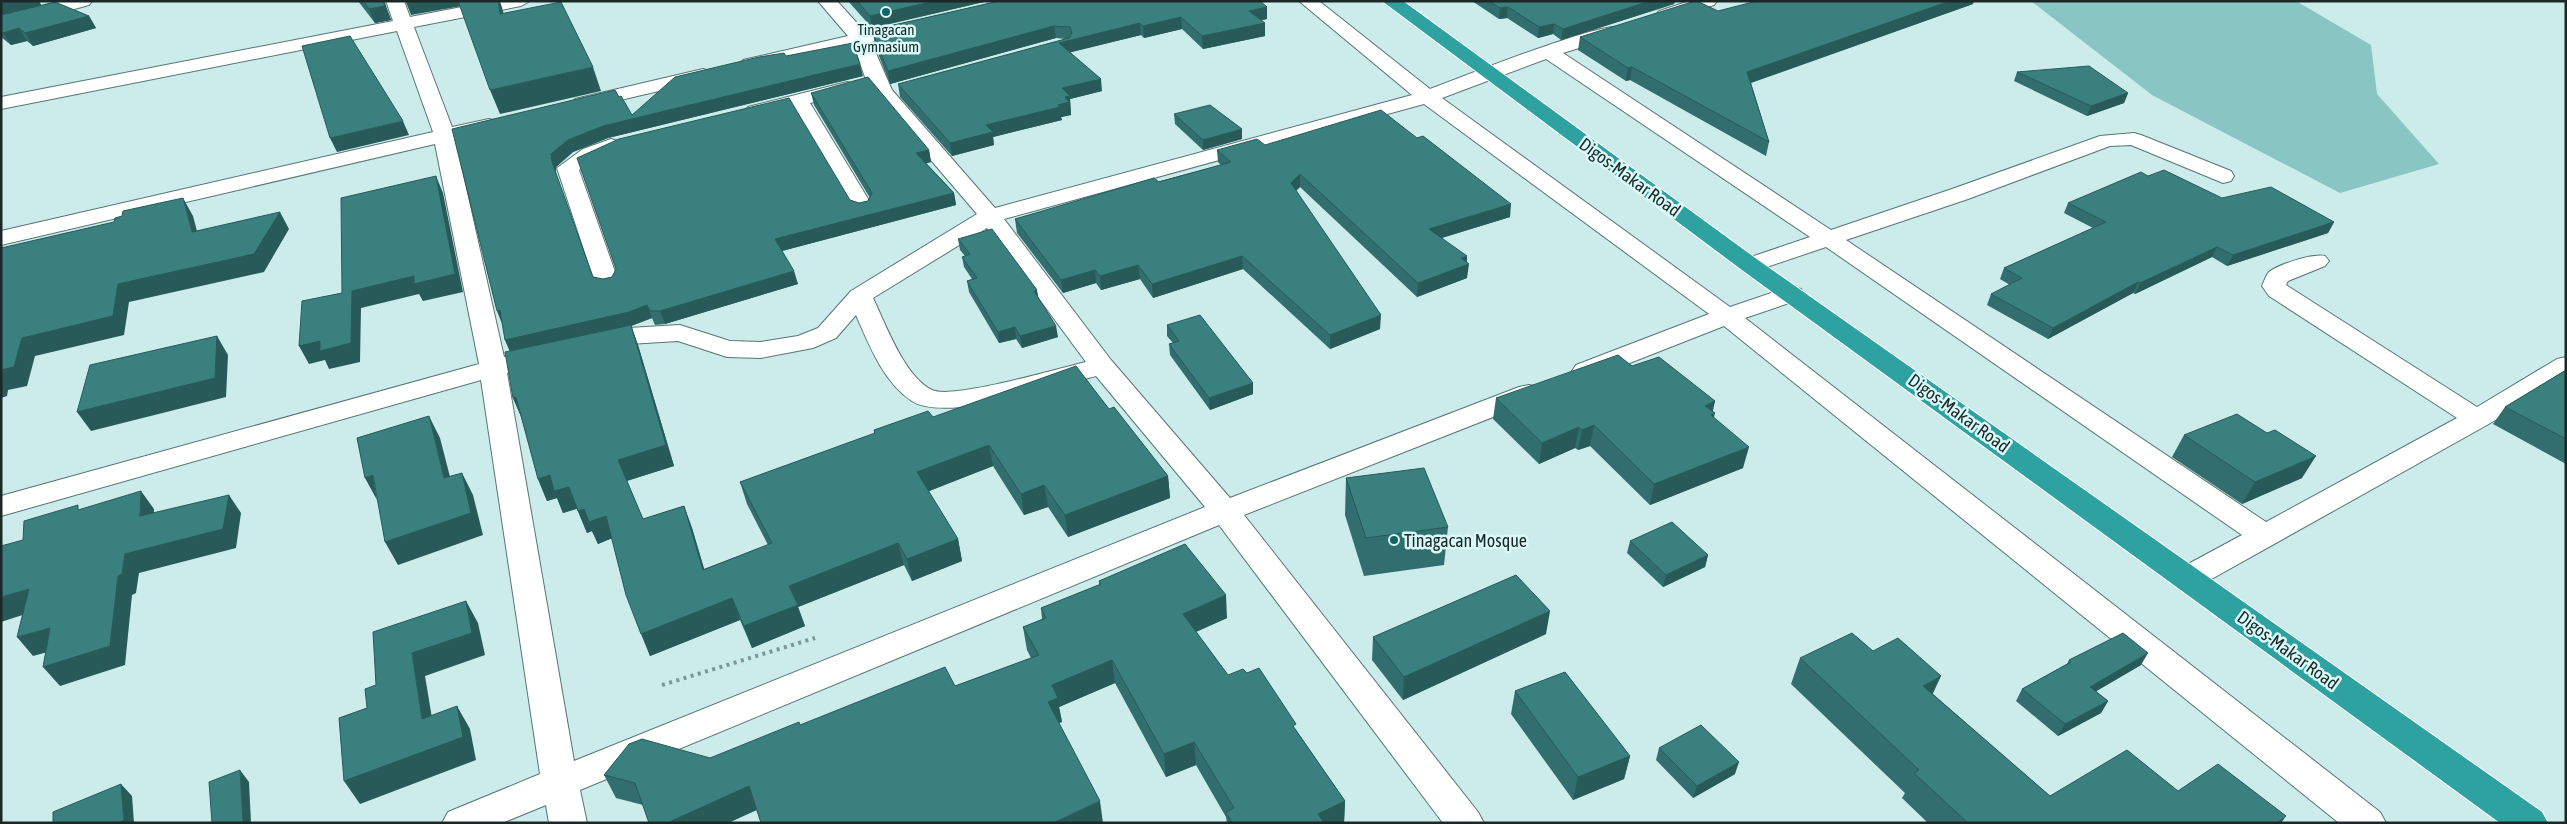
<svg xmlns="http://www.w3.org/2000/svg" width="2567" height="824" viewBox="0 0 2567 824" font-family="'Asap Condensed',sans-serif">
  <rect width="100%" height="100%" fill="#cbeceb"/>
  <path fill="#89c5c3" d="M2031,1h265l75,44 6,49 62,70 -99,29 -188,-98z"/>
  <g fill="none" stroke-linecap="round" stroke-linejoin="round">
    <defs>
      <g id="minor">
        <path d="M63,1h29l-3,4 -88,24v-11z"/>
        <path d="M386,1h18l6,16 83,-16h37l-9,5 -107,21 38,100 37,-8 7,2 3,4 -3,4 -41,10 49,218 40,-9 9,2 4,6 -4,6 -46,11 67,388 631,-254 -109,-131c-38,10 -151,47 -184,25 -28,-18 -43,-56 -56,-86l-20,23 -23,10 -52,10 -34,-1 -49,-16 -49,3 -31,8 -9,-3 -4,-5 4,-5 39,-11 52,-3 50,16 31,1 37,-6 20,-8 33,-37 126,-77 -100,-117 -11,-17 -12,-34 -104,24 -7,-2 -3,-4 3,-4 105,-24 -30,-35h19l28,31 45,-10 6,1 3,4 -3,4 -45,11 21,48 103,118 417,-113 -113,-94h20l111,88c30,-11 169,-67 190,-62l3,4 -3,4 -57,18 268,177 121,-41 148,-53 34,-3 7,2 90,36 3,5 -3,5 -8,2 -92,-38 -21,1 -142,53 -122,41 420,282 191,-104 -188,-122 -7,-10c2,-4 4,-11 7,-14 10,-8 45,-19 56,-16l4,5 -4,5 -37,15 -2,4 191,122 80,-48 9,-2v20l-79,48 -288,161 -11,3 -11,-3 -5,-8 5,-8 65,-35 -416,-288 -68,23 -8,2 -8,-2 -4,-5 4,-5 68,-23 -264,-178 -104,39 288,209 53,-18 9,-2 9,2 3,5 -3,5 -56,19 635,494 6,11h-47l-615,-497 -130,51 -9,2 -9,-2 -4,-6 4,-6 133,-51 -285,-210 -420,115 107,141 119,138 289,-111 10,-2 10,2 4,6 -4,6 -295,116 234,297 6,11h-41l-224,-298 -639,265 7,33h-38l-3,-18 -44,18h-60l6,-11 92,-38 -59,-394 -480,136v-20l478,-132 -44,-220 -434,101v-14l432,-99 -36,-101 -396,78v-12l392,-76zM987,228l99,134c-26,6 -134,38 -154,28 -28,-14 -46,-65 -59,-92z"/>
        <path d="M1690,1h27l-3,4 -49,15 -6,-1 -3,-4 3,-4z"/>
        <path d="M703,69l7,2 3,4 -3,4 -128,30 -7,-2 -3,-4 3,-4z"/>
        <path d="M847,82l7,2 3,4 -3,4 -44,11 63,104 -3,5 -8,2 -8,-2 -3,-5 -58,-99 -38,9 -7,-2 -3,-4 3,-4z"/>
        <path d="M611,139l7,2 3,4 -3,4 -21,8 -18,13 40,113 -3,5 -9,2 -9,-2 -3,-5 -38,-115 26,-19z"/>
      </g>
      <path id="highway" d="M1382,1h21l355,259 784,552 6,11h-48l-758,-553z"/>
    </defs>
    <use href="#minor" stroke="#567574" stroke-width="2"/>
    <use href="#highway" stroke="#fff" stroke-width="2"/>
    <path stroke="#7d9594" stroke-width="4" stroke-dasharray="3 4.5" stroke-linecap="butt" d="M662,685l153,-47"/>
    <use href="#minor" fill="#fff" fill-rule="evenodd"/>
    <use href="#highway" fill="#2da2a1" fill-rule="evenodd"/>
  </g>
  <g fill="#316e6d">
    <path d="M1,1h38l2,4 48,11 7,12 -63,18 -6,-5 -16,4 -10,-8z"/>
    <path d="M358,1h26l7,19 -16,3z"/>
    <path d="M848,1h140l-116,27z"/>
    <path d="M999,1l268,18 -6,1 4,16 -62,13 -21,-20 -38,9 -3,-3 -71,17 32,39 -32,8 1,16 -10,2 1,3 -69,17 1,8 -42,11 -52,-59 -2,-13 167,-45 -9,-1 -166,46 -15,-38 -2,-12 9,-2 -1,-4z"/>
    <path d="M1472,1h203l-1,3 -113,36 -8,-6 -15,4 -31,-20 -8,1z"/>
    <path d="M1973,4l-222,79 18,59 -3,14 -136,-76 -4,1 -48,-31 2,-13 138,-26z"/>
    <path d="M786,56l77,20 -255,62 -35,14 -17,15v8l37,102 10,2 9,-2 238,-77 9,3 9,-2 2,-3 -56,-93 -3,-12 118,57 2,12 -5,1 28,30 2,12 -174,46 16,33 -133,40 -10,1 -3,-7 -21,8 7,19 36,121 -47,15 16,38 41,-13 8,22 12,41 64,-24 -21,-41 -7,-22 134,-48v-4l59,-13 176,-8 59,67 2,22 -102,39 -20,-30 -24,8 -31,-49 -65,25 30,48 4,22 -50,20 -8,-16 -106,42 7,19 -53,22 -12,-28 -90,36 -38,-118 -14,6 -6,-13 -5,2 -10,-24 -14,4 -6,-15 -10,3 -9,-22 -17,-63 -8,-18 -3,-47 -5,-11 -3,-17 -50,-194 180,-14z"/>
    <path d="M2017,72l111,21 -4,10 -37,13 -73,-35z"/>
    <path d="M1174,114l68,25 -39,11 -28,-26z"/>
    <path d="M1265,145l245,72 -68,21 25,25v15l-50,19 -117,-110 -4,4 84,138 -50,20 -87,-80 -90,29 -13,-19 -39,11 -5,-7 -33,10 -46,-60 -2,-14 206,-54 -3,-3 -1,-12z"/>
    <path d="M2148,176l74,22 112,24 -6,11 -101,33 -15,-9 -77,37 -2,-1 -85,46 -61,-34 4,-11 19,-9 -10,-6 4,-11 89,-40 -29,-15 4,-10z"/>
    <path d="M958,239l80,59 20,39 -36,11 -6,-9 -17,4 -30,-51 -2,-11 5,-2 -8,-12 -2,-10 3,-1 -5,-6z"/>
    <path d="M1167,325l86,69 -43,16 -40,-55 -1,-11 4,-1 -6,-7z"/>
    <path d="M1632,366l83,35 -3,10 2,6 29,51 -93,37 -60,-59 -12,4 -3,-2 -36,16 -46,-45 3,-21z"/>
    <path d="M2566,370v94l-73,-40 12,-17z"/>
    <path d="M2184,435l118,43 -60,26 -70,-47z"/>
    <path d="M1346,478l102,49 -4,38 -80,11 -19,-61z"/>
    <path d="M1630,541l78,14 -3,12 -42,20 -36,-34z"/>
    <path d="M1099,581l128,37 -31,14 32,43 68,55 49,71 -1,22h-117l-1,-6 -30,-52 -30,12 -51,-94 -56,24 3,15 -3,1 -302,87 -29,13h-79l-6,-18 -27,-7 -12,-23 106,-17 90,-33 155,-39 76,-28 -4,-8 -4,-23 19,-8 -1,-11 58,-23z"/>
    <path d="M1546,634l-143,66 -31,-40 1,-23z"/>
    <path d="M1873,651l60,43 117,102 128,-5 103,32h-353l-26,-25 3,-5 -114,-109 9,-26z"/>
    <path d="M2069,660l72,5 -45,26 12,10 -7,12 -43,23 -42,-35 6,-12 45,-25z"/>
    <path d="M1515,691l115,65 -6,23 -51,21 -62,-86z"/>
    <path d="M1659,748l76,26 -42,24 -37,-38z"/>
  </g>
  <g fill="#285a59">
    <path d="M1,1h38l2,4 -40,11z"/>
    <path d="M383,1h1l7,19 -16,3 -6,-14z"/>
    <path d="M407,1h83l-79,14 -5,-13z"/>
    <path d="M498,1h2l3,10 6,26 -9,-23z"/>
    <path d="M935,1h53l-116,27 -2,-12z"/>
    <path d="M1650,1h25l-1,3 -113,36 2,-11z"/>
    <path d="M1950,1h24l-1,3 -229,81 3,-13z"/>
    <path d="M1267,7v12l-18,4v-12z"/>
    <path d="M1508,7l-1,11 -8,1 1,-11z"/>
    <path d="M89,16l7,12 -63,18 -8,-13z"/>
    <path d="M1181,17l1,12 -38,9 -1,-12z"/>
    <path d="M1140,23l1,12 -81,20 -1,-12z"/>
    <path d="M1265,23v13l-62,13 -1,-13z"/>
    <path d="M1554,24l-1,10 -15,4 1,-11z"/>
    <path d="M1054,26l2,12 -166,46 -2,-13z"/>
    <path d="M19,28l8,13 -16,4 -8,-12z"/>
    <path d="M860,64l3,12 -255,62 -35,14 -17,15v8l-4,-13 -1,-8 17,-14 35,-14z"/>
    <path d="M593,67l8,24 -101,23 -10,-24z"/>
    <path d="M1632,67l-2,13 -4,1 2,-13z"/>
    <path d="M1101,79l1,12 -32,8 1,16 -10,2 1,3 -69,17 1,8 -42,11 -2,-13 36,-18 72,-20 4,-17z"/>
    <path d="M2128,93l-4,10 -37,13 4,-10z"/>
    <path d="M403,121l6,14 -72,17 -7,-14z"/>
    <path d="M1242,129v10l-39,11v-10z"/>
    <path d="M929,150l2,12 -13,4 -2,-13z"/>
    <path d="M1300,174v13l-9,8v-12z"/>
    <path d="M436,176l7,17 20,99 -40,9 -4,-7 -58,14 -1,54 -31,7 -4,-9 -16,4 -10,-18 53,-55z"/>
    <path d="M954,193l2,12 -178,47 -3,-13z"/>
    <path d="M183,198l10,18 9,34 -10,-18z"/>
    <path d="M1511,204l-1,13 -82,25 1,-13z"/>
    <path d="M280,212l9,17 -25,43 -135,30 -5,33 -89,21 -8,30 -19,4 -1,6 -6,2v-28l21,-32 96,-54z"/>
    <path d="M2334,222l-6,11 -101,33 6,-11z"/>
    <path d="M2217,247l-5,10 -77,37 5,-11z"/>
    <path d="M1242,256l1,13 -90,29 -1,-14z"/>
    <path d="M1467,256v9l2,-1 -2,14 -50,19 1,-14 43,-25z"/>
    <path d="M1138,265l2,14 -39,11 -1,-14z"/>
    <path d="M1095,270l1,13 -33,10 -2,-13z"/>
    <path d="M794,271l4,13 -133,40 -5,-13z"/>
    <path d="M2138,282l-5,11 -85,46 5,-11z"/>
    <path d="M1037,290l2,11 -5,-10z"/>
    <path d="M647,305l5,13 -21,8 7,19 36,121 -48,15 -115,-127 -6,-14z"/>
    <path d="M500,310l2,14 -5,-13z"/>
    <path d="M1381,315l-1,14 -50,20v-14z"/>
    <path d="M1056,326l2,11 -36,11 -2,-12z"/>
    <path d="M1015,327l1,12 -17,4 -1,-11z"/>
    <path d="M217,336l11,19 -2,42 -135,34 -14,-19z"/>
    <path d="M1253,383v11l-43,16 -1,-12z"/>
    <path d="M516,397l6,22 -9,-21z"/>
    <path d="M1715,401l-3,14 3,-2 -5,21 -5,-28z"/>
    <path d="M429,416l11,22 16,62 -12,-22z"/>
    <path d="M1594,425l-4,21 -12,4 4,-20z"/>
    <path d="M1579,427l-4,21 -36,16 3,-21z"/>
    <path d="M989,445l4,21 -71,28 -5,-22z"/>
    <path d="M1749,447l-6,21 -93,37 4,-21z"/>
    <path d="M2316,456l-14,22 -60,26 13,-22z"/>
    <path d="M462,473l11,22 10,40 -85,30 -13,-23z"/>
    <path d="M373,475l4,25 -12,-22z"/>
    <path d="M550,475l19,12 9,21 -15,5 -6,-15 -10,3 -9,-22z"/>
    <path d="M1168,476l2,22 -102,39 -3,-22z"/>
    <path d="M1044,485l4,22 -24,8 -3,-21z"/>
    <path d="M141,491l13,18v26l-14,-19z"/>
    <path d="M229,495l12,18 -5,35 -97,25 -3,20 -4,2 -7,70 -65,21 -17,-19 75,-91 7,-22z"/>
    <path d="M684,506l8,22 19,64 -8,-22z"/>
    <path d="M584,509l22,7 9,21 -17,7 -6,-13 -5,2 -9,-22z"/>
    <path d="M958,539l4,22 -50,20 -5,-22z"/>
    <path d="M898,543l6,22 -106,42 7,19 -53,22 -8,-22 45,-40z"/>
    <path d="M1708,555l-3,12 -42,20 3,-12z"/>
    <path d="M29,589l15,19 -43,14v-25z"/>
    <path d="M1226,595l1,23 -43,19 -1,-23z"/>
    <path d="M732,598l8,22 -90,36 -9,-22z"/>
    <path d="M466,601l12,22 7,32 -60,21 11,66 -14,-23 -10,-66z"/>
    <path d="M1550,611l-4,23 -143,66 1,-23z"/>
    <path d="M50,628l16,19 -33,9 -16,-19z"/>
    <path d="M2148,653l-7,12 -58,34 7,-12z"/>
    <path d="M1112,660l3,23 -56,24 3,15 -10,3 -4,-23 4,-17z"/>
    <path d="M1941,676l-12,26 -6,-16z"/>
    <path d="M2108,701l-7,12 -43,23 7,-12z"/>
    <path d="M457,706l13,23 6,31 -116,44 -16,-23z"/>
    <path d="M1194,742l2,23 -30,12 -2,-23z"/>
    <path d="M1630,756l-6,23 -51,21 5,-23z"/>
    <path d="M1739,762l-4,12 -42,24 4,-12z"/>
    <path d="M240,770l9,12 2,41h-8z"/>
    <path d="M121,784l11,12 2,27h-16z"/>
    <path d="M749,786l9,23 -30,14h-61z"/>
    <path d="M1100,801l3,22h-50z"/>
    <path d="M1345,801l-1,22h-26v-9z"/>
    <path d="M2286,816l-5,7h-4z"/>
  </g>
  <g fill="#39807f" stroke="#285a59">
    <path d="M363,1h20l2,5 -16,3z"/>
    <path d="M458,1h40l2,13 61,-12 32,65 -103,23z"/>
    <path d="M857,1h78l-65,15z"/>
    <path d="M999,1h261l7,6 -18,4 16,12 -63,13 -21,-19 -38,9 -3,-3 -81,20 42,36 -39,9 8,8 -5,1 4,5 -11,3 2,2 -74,18 7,7 -43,11 -52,-59 171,-46 3,-5 -2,-6 -16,-1 -166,45 -15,-37 11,-2 -3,-4z"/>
    <path d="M1489,1h161l-87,28 -9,-5 -15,3 -31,-20 -8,1z"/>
    <path d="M1695,1h2l21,10 39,-10h193l-203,71 22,70 -137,-75 -4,1 -48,-31z"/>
    <path d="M55,2l34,14 -64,17 -6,-5 -16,5 -2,-2v-16z"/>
    <path d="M350,36l53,85 -73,17 -28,-92z"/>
    <path d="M853,43l7,21 -257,62 -35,14 -17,14 1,8 41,115 10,2 9,-2 4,-8 -39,-111 42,-19 170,-41 61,102 9,3 9,-2 4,-8 -61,-100 57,-16 61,73 -13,3 38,40 -179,46 19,32 -134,40h-10l-3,-6 -18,7 -124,28 -5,-30 -3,1 -45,-182 163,-39 4,7 2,-1 11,19 43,-38 84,-20 25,-4 2,3z"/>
    <path d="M2089,66l39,27 -37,13 -74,-34z"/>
    <path d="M1210,105l32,24 -39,11 -29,-26z"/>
    <path d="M1381,110l36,28 6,-2 88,68 -82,25 38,27 -6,2 8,6 -51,19 -118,-109 -9,9 90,132 -51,20 -88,-79 -90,28 -14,-19 -38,11 -5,-6 -34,10 -46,-61 139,-41 5,4 72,-20 -14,-12 40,-11 8,6z"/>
    <path d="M2164,170l58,28 49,-11 63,35 -101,33 -16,-8 -77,36 -2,-1 -85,46 -62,-34 31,-16 -18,-10 102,-46 -38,-19 73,-31 7,4z"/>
    <path d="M436,176l19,98 -41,10v-8l-62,15 -1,52 -31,8v-10l-21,5 3,-45 40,-8 -1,-95z"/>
    <path d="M183,198l9,34 88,-20 -26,42 -136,30 -5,32 -91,22 -8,29 -13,3v-122l113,-26 1,-4 7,-2 1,-5z"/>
    <path d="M992,229l45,61 -3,1 22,35 -36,10 -5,-9 -17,5 -31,-51 10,-3 -15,-21 8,-3 -12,-15z"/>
    <path d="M1200,315l53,68 -44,15 -40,-54 10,-3 -12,-16z"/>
    <path d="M631,325l35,120 -48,15 25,59 41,-13 19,64 69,-27 -32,-61 135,-49 -1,-3 54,-19 5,6 143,-51 33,43 5,-2 54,69 -103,39 -21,-30 -23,9 -32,-49 -72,27 41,67 -51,20 -9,-16 -109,43 9,19 -54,21 -12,-28 -91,36 -15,-39 -20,-79 -17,6 -5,-13 -6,2 -9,-24 -15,4 -4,-16 -12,4 -22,-82 -3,1 -8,-46z"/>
    <path d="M217,336l-2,42 -138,34 13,-47z"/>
    <path d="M1618,355l14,11 27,-9 56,44 -10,5 10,7 -4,2 38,32 -95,37 -60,-59 -12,5 -3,-3 -37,16 -46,-45z"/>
    <path d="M2566,370v69l-61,-32z"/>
    <path d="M2237,414l30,19 8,-3 41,26 -61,26 -71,-47z"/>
    <path d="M429,416l15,62 18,-5 9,40 -86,29 -12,-67 -8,3 -8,-40z"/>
    <path d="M1424,468l24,59 -82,11 -20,-60z"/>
    <path d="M141,491l-1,25 89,-21 -6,34 -98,25 -3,20 -4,2 -8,70 -67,21 7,-39 -33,9 12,-48 -28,8v-51l22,-6 1,-19 54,-16v5z"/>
    <path d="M1672,522l36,33 -42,20 -36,-34z"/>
    <path d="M1185,544l41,51 -43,19 45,61 15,-6 4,4 12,-5 37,56 -3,2 52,75 -27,13 6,9h-92l-6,-11 8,-4 -40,-66 -30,12 -52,-94 -60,25 6,13 -10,4 52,99 -47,22h-292l-12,-37 -82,37h-18l-14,-40 -31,-8 25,-31 13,-5 68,19 89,-36 1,3 145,-58 10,19 84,-31 -16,-28 23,-9 -5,-10 60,-24 -2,-3z"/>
    <path d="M1516,575l34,36 -146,66 -31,-40z"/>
    <path d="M466,601l6,32 -60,20 10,66 35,-13 6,31 -119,44 -5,-63 28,-10 -2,-19 11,-4 -3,-53z"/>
    <path d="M1852,633l21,18 25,-13 43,38 -18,10 127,110 77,-46 51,41 40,-27 68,52 -9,7h-309l-54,-50 5,-3 -119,-112z"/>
    <path d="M2123,633l25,20 -58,34 18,14 -43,23 -43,-35 49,-27 -2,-2z"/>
    <path d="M1565,672l65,84 -52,21 -63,-86z"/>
    <path d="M1701,725l38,37 -42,24 -38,-38z"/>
    <path d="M240,770l3,53h-31l-3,-41z"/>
    <path d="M121,784l3,36 -6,3h-65v-11z"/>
  </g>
  <g fill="#156464" stroke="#d8faf8" stroke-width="2">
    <circle cx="886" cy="12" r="5"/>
    <circle cx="1394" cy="540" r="5"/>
  </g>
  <g text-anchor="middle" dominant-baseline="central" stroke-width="5" stroke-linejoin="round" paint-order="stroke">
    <g font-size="15" fill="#1b2827" stroke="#d8faf8">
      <text x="886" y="29">Tinagacan<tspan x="886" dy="17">Gymnasium</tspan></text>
    </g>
    <g font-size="18" fill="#1b2827" stroke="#d8faf8">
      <text transform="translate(1630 177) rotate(36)">Digos-Makar Road</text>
      <text transform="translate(1959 413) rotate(36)">Digos-Makar Road</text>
      <text transform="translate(2288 650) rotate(36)">Digos-Makar Road</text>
    </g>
    <g font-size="18" fill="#1b2827" stroke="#d8faf8" text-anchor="start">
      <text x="1404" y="540">Tinagacan Mosque</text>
    </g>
  </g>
  <rect width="2567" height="824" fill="none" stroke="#1b2827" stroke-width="5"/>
</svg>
